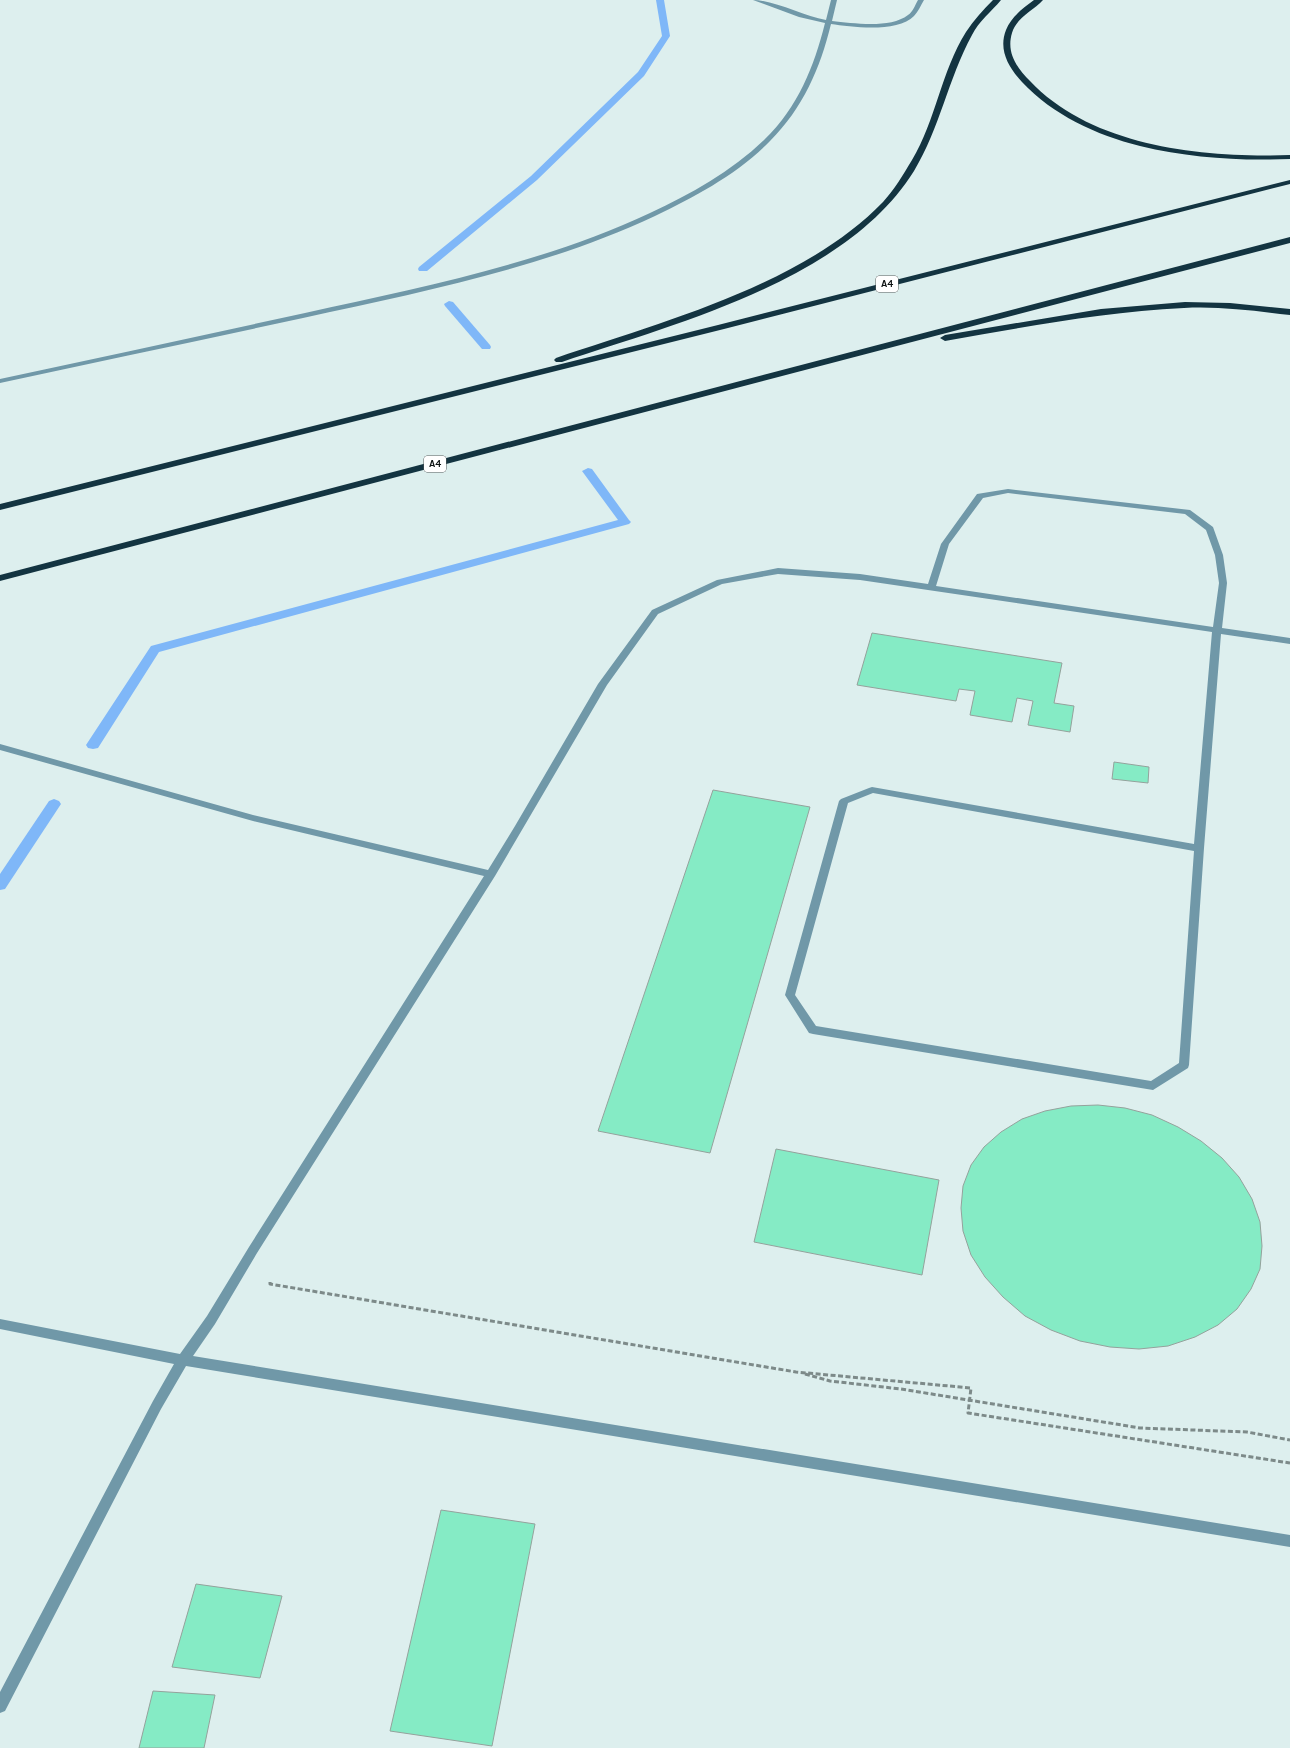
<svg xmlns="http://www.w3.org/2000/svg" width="1290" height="1748" viewBox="0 0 1290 1748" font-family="Karla,sans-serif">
  <rect width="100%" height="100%" fill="#ddefee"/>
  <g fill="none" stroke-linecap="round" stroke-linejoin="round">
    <g fill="#7fb7f8" fill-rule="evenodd">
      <path d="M656,0h8l6,36 -26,40 -107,104 -110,91h-8l-1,-2 1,-2 112,-91 107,-104 24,-36z"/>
      <path d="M449,301l4,1 37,43 1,2 -1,2h-8l-37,-43 -1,-2z"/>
      <path d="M588,468l4,1 37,51 2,2 -2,2 -470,128 -61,96 -5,1 -5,-1 -2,-3 65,-99 467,-126 -36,-49z"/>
      <path d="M54,799l5,2 2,3 -56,85 -5,1v-16l49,-73z"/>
    </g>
  </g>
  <g fill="#85ebc5" stroke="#94a29c">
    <path d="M872,633l190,30 -8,40 20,3 -4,26 -42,-7 5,-24 -16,-3 -5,24 -42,-7 5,-24 -16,-2 -3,12 -99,-16z"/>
    <path d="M1114,762l35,5 -1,16 -36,-4z"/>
    <path d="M713,790l97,17 -100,346 -112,-22z"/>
    <path d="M1098,1105l27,3 27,7 26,12 23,14 21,17 17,19 13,22 8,23 2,24 -2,23 -9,20 -14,20 -19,16 -23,12 -27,9 -29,3 -29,-2 -30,-6 -29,-11 -26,-14 -22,-19 -18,-20 -14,-22 -8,-24 -2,-23 2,-22 8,-21 13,-18 17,-15 21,-13 23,-8 26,-5z"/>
    <path d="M776,1149l163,31 -17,95 -168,-33z"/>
    <path d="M441,1510l94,14 -43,222 -102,-15z"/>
    <path d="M196,1584l86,12 -22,82 -88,-11z"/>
    <path d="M153,1691l62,4 -11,53h-65z"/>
  </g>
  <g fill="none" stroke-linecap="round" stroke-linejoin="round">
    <g stroke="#7d8a89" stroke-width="3" stroke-dasharray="5 2.5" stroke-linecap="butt">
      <path d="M270,1282v2l526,88 175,16 -3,25 322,50"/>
      <path d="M805,1374l25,7 71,8 239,39 107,4 43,8"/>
    </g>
    <g fill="#7098a8" fill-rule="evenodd">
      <path d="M753,0c21,0 50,16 73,20l5,-20h6l-5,21c21,2 58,8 76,-6 5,-3 7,-10 10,-15h6c-3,5 -6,12 -10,16 -16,17 -62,11 -83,8 -11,45 -28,84 -61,117 -32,33 -74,55 -115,75 -111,52 -233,76 -352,102 -101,22 -202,43 -303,65v-4c102,-22 204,-44 305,-66 117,-26 236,-49 345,-100 41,-19 82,-42 115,-74 33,-32 49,-72 60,-116l-26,-6z"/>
      <path d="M1008,489l182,21 23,17 10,28 4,28 -5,45 68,10v6l-69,-10 -17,214 -15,217 -1,3 -35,22 -340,-56 -4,-1 -24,-38 54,-194 2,-2 28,-11 3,-1 322,57 18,-212 -352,-52 -82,-6 -56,10 -64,30 -51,71 -112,191 -238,377 -42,71 -22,32 1097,179v12l-1104,-181 -25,43 -156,302 -5,2v-21l153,-291 21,-37 -174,-35v-10l180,35 27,-38 42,-69 235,-371 -231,-55 -253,-71v-6l253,71 235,55 27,-44 83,-142 54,-74 65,-30 61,-12 82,6 68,10 13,-40 36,-50zM1008,493l177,21 21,16 9,25 4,28 -6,44 -277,-41 13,-42 34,-46zM873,793l321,58 -15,212 -28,18 -335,-55 -21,-31 53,-192z"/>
    </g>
    <g fill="#133441" fill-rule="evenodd">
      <path d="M993,0h8c-10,12 -22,21 -29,35 -24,44 -32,93 -58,136 -68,109 -236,152 -352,191h-6l-2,-2 2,-2c106,-36 247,-73 327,-156 11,-12 20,-27 29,-42 24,-40 29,-88 54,-128 8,-12 17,-22 27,-32z"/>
      <path d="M1034,0h9c-10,11 -26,17 -31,33 -6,20 5,35 18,48 62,66 174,77 260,74v4c-51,2 -100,-1 -150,-13 -44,-11 -87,-31 -118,-64 -13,-14 -24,-32 -16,-52 5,-13 17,-22 28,-30z"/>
      <path d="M1290,180v4l-566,145 -724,181v-6l718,-179z"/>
      <path d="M1290,237v6l-1290,338v-6z"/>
      <path d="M1185,302l45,1 60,6v6c-35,-4 -71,-9 -106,-7 -81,4 -160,19 -239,33l-5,-3 5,-3 156,-26z"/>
    </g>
  </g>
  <g text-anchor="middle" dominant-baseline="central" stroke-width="3" stroke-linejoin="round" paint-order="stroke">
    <g fill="#fff" stroke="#565a5a" stroke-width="1">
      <rect x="876" y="276" width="22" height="16" rx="3"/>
      <rect x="424" y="456" width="22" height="16" rx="3"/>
    </g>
    <g font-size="10" font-weight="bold" fill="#0d1313">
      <text x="887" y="284">A4</text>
      <text x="435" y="464">A4</text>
    </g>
  </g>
</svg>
